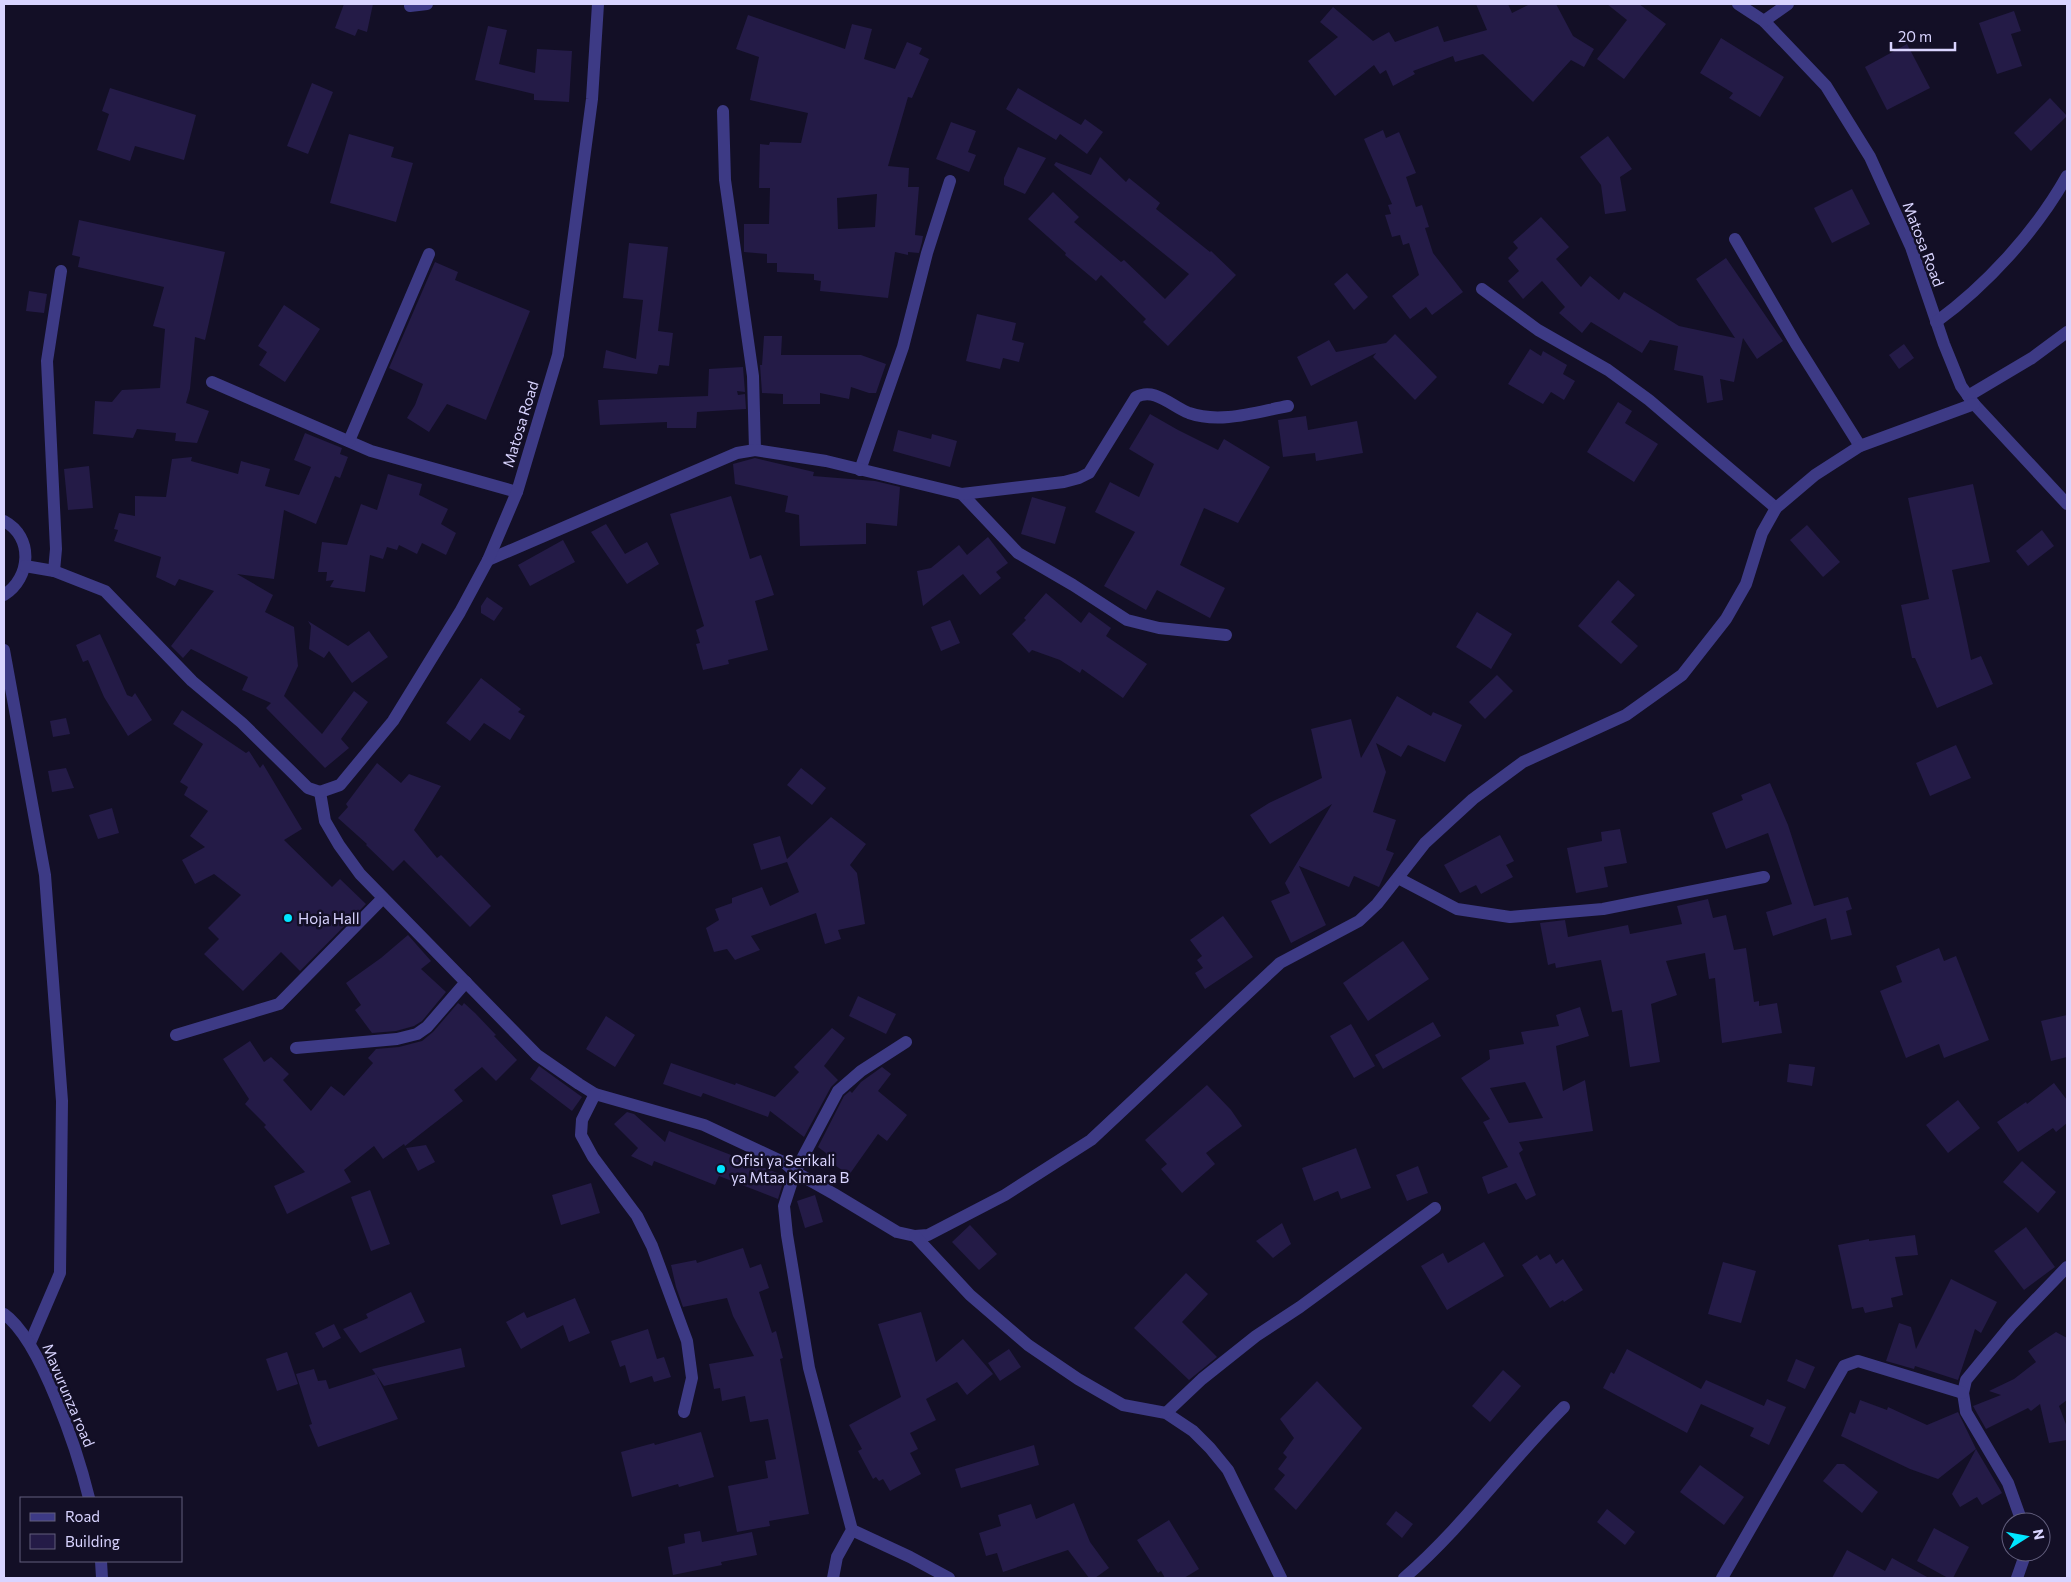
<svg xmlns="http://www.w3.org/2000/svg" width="2071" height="1582" viewBox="0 0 2071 1582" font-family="Commissioner,sans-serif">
  <rect width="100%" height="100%" fill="#130f26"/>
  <g fill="#241b47" fill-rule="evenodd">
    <path d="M344,4h29l-6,28 -9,-3 -3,7 -20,-8z"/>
    <path d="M1476,4h32l4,9 18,-9h26l17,32 21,13 -10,18 -13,-7 -38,42 -50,-48 -28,8 -2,-6 -40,15 2,3 -22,12 -7,-16 -6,4 -6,-9 -39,31 -27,-35 30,-24 -18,-15 13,-15 40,34 16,-9 6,10 43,-16 6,16 43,-12z"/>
    <path d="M1607,4h32l27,20 -42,55 -27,-20 30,-39z"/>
    <path d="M2014,11l7,20 -10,3 11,32 -25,8 -18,-51z"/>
    <path d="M748,15l97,34 7,-25 20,5 -8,30 31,10 12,-27 15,6 -3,6 10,5 -17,39 -4,-1 -20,69 21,2 -1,19h11l-4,48 8,1 -1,6 -3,11 -11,-1v3l-13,-3 -7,46 -68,-7 1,-10 -7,-1v-6l-37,-2v-9h-10v-9l-23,-2v-28h25l1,-36h-11l1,-44 9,1 1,-3 31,1 7,-30 -58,-13 9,-43 -23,-8zM877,194l-2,33 -37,2 -1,-31z"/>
    <path d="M488,26l19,4 -8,34 36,9 2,-24 35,2 -3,51 -35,-2v-6l-59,-14z"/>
    <path d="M1721,38l63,39 -24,40 -31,-19 4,-5 -33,-20z"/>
    <path d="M1907,44l23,44 -43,22 -22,-43z"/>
    <path d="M312,83l21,9 -25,62 -21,-8z"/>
    <path d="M110,88l86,27 -12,45 -49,-14 -5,15 -33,-11 12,-36 -7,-3z"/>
    <path d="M1018,88l63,37 4,-6 18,13 -16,22 -27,-20 -4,6 -50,-31z"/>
    <path d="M2050,98l17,18 -36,35 -17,-18z"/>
    <path d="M951,122l25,9 -8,21 8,3 -7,17 -33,-13z"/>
    <path d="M1383,130l3,8 13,-6 17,41 -10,4 10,30 6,-2 7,22 -4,1 8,25 30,39 -31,23 -6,-8 -16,12 -18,-23 27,-21 -10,-32 -6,2 -3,-10 -8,2 -7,-22 6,-1 -3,-9 4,-1 -28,-65z"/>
    <path d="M349,134l45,13 -3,10 22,6 -17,59 -66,-19z"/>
    <path d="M1608,136l24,33 -12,8 6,34 -21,3 -4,-29 -21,-28z"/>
    <path d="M1018,147l28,11 -21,36 -21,-9v-7z"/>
    <path d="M1100,157l26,25 3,-4 31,25 -4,6 54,43 1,-1 25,24 -68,71 -25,-24 3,-3 -45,-44 -5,6 -31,-26 1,-2 -38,-34 25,-27 26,25 -5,5 47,40 3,-2 41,39 24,-25 -135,-109 2,-3 35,13z"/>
    <path d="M1852,189l18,35 -38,19 -18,-35z"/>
    <path d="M1541,217l28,30 -13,12 25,28 9,-11 29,24 5,-8 55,34 56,12 -39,-59 30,-21 57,83 -26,18 -14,-21 -9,44 -14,-3 3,21 -16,3 -4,-27 -29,-6 4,-24 -28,-6 -8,13 -51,-31 -9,11 -23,-20 6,-6 -23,-26 -19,18 -15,-18 11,-10 -11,-13 10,-10 -5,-6z"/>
    <path d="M79,220l146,32 -20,88 -10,-3 -5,52 -4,14 23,8 -12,32 -22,-2 1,-8 -39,-4 -4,9 -40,-4 2,-33 17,1 10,-12 38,-2 5,-59 -12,-3 11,-39 -86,-20 2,-10 -8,-2z"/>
    <path d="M629,243l39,4 -10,84 15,2 -4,33 -10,-1 -2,9 -54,-6 3,-18 30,9 7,-59 -20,-2z"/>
    <path d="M435,262l23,10 -3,8 75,31 -44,109 -39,-16 -18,28 -22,-14 8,-13 8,-21 -34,-16z"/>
    <path d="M1347,273l21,24 -14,13 -20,-26z"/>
    <path d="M29,291l18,3 -3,19 -18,-2z"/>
    <path d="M284,305l36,24 -35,53 -26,-17 8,-13 -9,-6z"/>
    <path d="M977,314l39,9 -4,17 12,3 -5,19 -16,-4 -3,11 -34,-8z"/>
    <path d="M1395,334l42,43 -22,23 -42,-43 3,-4 -65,33 -14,-29 32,-17 7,12 50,-9z"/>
    <path d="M764,336h18l-1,19h80l25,9 -10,29h-7l-18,-6 -2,12 -29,-6v11h-37v-10l-21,-1 -2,-28h2z"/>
    <path d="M1904,344l10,14 -15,11 -10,-14z"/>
    <path d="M1530,349l11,7 2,-5 24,14 -4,9 12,7 -11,19 -13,-8 -8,12 -35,-20z"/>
    <path d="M743,367l2,25 -8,-1 1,4 7,-1 1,15 -49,3 -1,16h-29v-6l-67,3 -2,-25 110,-4 1,-27z"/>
    <path d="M1618,402l14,9 -7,12 33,21 -24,38 -47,-30z"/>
    <path d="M1150,414l28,16 40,20 6,-11 46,28 -32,56 -34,-15 -24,57 45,23 -15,30 -53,-28 -11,20 -42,-24 31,-54 -40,-20 15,-30 29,15 15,-33 -25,-15z"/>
    <path d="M1306,416l2,14 49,-9 6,32 -47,8 -1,-8 -32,4 -5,-37z"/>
    <path d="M898,430l33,9 1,-5 25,7 -7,26 -57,-16z"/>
    <path d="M305,433l37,15 -2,6 8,3 -8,21 -5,-2 -19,48 -32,-14 -10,69 -37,-5 36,21 -8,17 29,15 4,39 -14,30 38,38 32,-43 14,11 -27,37 8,9 -24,20 -59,-60 5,-5 -29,-13 6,-13 -57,-28 -8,9 -12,-12 43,-55 -35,-12 -4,7 -19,-9 5,-20 -47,-16 4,-11 -4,-1 5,-16 16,3v-20l31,1 6,-38 20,-2 -1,4 47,13 3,-13 29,8 -5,17 34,9 12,-28 -17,-7z"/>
    <path d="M755,458l59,14 -1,4 62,5 25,6 -3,39 -31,-3v21l-66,2 -1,-31 -14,-3 3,-16 -53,-12 -2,-20z"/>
    <path d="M89,466l4,42 -25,2 -4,-41z"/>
    <path d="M388,474l34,10 -3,11 29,14 -7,15 15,9 -10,22 -24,-12 -5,11 -18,-9 -2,5 -10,-3 -4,12 -13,-4 -5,37 -35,-5 4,-7 -8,1 1,-9h-9l4,-30 25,3 14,-41 16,6z"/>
    <path d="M1973,484l17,78 -38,8 19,90 10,-4 12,28 -56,24 -22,-50h-3l-11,-53 28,-6 -21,-101z"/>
    <path d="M731,496l19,63 11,-4 13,40 -19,6 13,49 -40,10 1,4 -26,6 -7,-26 4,-1 -4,-13 8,-4 -34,-112z"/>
    <path d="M1032,497l34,10 -11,37 -34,-10z"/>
    <path d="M606,524l19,30 22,-12 12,22 -32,20 -36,-52z"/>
    <path d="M1807,525l33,37 -17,15 -33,-37z"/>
    <path d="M2042,530l12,16 -26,20 -12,-15z"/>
    <path d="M988,537l20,26 -12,9 5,6 -21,17 -17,-21 -40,32 -6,-35 14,-3 28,-23 8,10z"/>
    <path d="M563,540l12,22 -45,24 -12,-21z"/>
    <path d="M1618,580l17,15 -24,27 27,24 -17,18 -43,-38z"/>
    <path d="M1046,593l35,30 8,-11 22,16 -5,8 41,28 -24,34 -41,-29 -2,4 -20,-13 -28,-10 -3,3 -17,-19 14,-14 -2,-2z"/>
    <path d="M487,597l16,11 -9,13 -13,-8v-7z"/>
    <path d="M1477,612l35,22 -21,35 -35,-22z"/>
    <path d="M950,620l10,23 -19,8 -10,-24z"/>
    <path d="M308,621l40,25 21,-15 19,26 -36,26 -23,-32 -5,7 -15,-9 2,-23z"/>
    <path d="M100,634l27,61 5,2 3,-4 17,27 -24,16 -24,-39 -16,-37 -5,2 -7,-17z"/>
    <path d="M1497,675l16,16 -28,28 -16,-17z"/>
    <path d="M481,678l40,31 -3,3 7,4 -15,24 -26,-17 -14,18 -24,-18z"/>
    <path d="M1397,696l34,20 2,-4 29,13 -17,37 -37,-17 -7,12 -25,-14 10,29 -13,40 23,8 -10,30 8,3 -15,34 -25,-11 -5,11 -50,-21 27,59 -35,18 -20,-42 19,-8 -5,-10 47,-79 -62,40 -20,-29 19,-12 53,-25 -11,-49 40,-10 10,39z"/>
    <path d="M182,710l64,43 3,-2 11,17 3,-4 39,65 -18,11 48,47 8,-8 26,25 -66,67 -19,-19 -38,39 -39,-37 15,-15 -11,-11 33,-33 -27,-21 -19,10 -13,-24 23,-13 -15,-11 18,-25 -24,-16 4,-8 -8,-5 23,-38 -30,-20z"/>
    <path d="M66,718l4,16 -17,3 -3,-16z"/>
    <path d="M1956,745l15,33 -41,18 -14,-33z"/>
    <path d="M377,763l24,20 8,-9 32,12 -27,44 23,28 4,-3 50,51 -21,21 -66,-67 -11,11 -27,-26 1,-1 -29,-26 10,-11 -2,-3z"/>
    <path d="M66,768l8,20 -22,4 -4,-21z"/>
    <path d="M801,768l25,20 -14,17 -25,-20z"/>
    <path d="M1770,783l18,42 26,81 34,-9 4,12 -6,2 6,24 -21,5 -5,-22 -53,18 -7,-24 26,-8 -24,-71 -42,16 -14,-36 31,-13 -2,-5z"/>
    <path d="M112,808l7,25 -21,6 -9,-24z"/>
    <path d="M831,817l35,27 -16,21 7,8 8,51 -27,6 3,9 -16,5 -9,-31 -65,23 9,14 -25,10 -8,-11 -13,3 -8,-24 13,-8 -4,-11 17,-6v-5l30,-11 8,19 29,-14 -12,-30 -26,8 -8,-26 27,-8 7,23z"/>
    <path d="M1620,829l7,34 -23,4 4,20 -32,6 -9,-45 35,-7 -1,-9z"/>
    <path d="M1500,835l14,26 -8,4 7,12 -32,17 -5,-9 -16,8 -16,-28z"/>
    <path d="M1708,899l5,19 13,-3 8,35 12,-2 8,54 5,-1v5l18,-3 5,30 -60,10 -7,-65 -6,1 -4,-26 -39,8 11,34 -26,9 9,58 -30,5 -8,-57 -10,2 -11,-52 -45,8 -1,-5 -7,2 -8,-42 25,-3 3,17 60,-12 2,9 52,-10 -5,-18z"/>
    <path d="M1223,916l30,41 -48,32 -10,-16 8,-5 -6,-8 5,-4 -12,-16z"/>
    <path d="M408,935l23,26 -10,8 25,23 -24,29 -8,5 -18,5 -24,2 -17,-23 6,-5 -15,-22 35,-25z"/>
    <path d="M1403,941l26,38 -61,42 -25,-38z"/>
    <path d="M1939,948l5,13 12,-5 33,84 -45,18 -5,-14 -33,14 -26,-67 22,-9 -6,-16z"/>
    <path d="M858,996l38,18 -10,20 -37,-18z"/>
    <path d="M458,1003l4,3 2,-3 11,10 21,22 -2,1 23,24 -21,21 -14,-14 -28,23 9,11 -58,45 -1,-2 -21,15 -9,-13 -30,24 7,12 -64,32 -13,-28 31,-14 -41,-45 2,-2 -21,-21 4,-5 -26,-40 27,-18 14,21 7,-5 18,17 -6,6 28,31 20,-25 13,10 29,-33 -5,-5 8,-9 23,-2 23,-6 11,-9z"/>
    <path d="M1580,1007l9,29 -33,10 7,45 22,-11 8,51 -74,11 4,8 -4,3 17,42 -10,5 -10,-17 -28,11 -6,-17 26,-10 -25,-45 7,-3 -29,-41 29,-19 -1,-9 35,-6 -3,-12 38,-6 -3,-11zM1525,1082l18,36 -34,5 -19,-35z"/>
    <path d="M2067,1015v42l-16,4 -10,-40z"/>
    <path d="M606,1016l29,19 -20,32 -29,-18z"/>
    <path d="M1433,1022l8,14 -58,33 -8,-14z"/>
    <path d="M1351,1024l24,42 -21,12 -24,-42z"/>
    <path d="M832,1028l13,10 -21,28 14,14 -7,7 -27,50 -34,-26 -2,6 -65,-24 -2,4 -38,-13 8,-21 64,22 1,-2 39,14 24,-25 -5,-5z"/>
    <path d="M1789,1064l26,3 -3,19 -25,-4z"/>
    <path d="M539,1066l43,31 -10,14 -42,-32z"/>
    <path d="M882,1067l9,7 -13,17 29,24 -20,26 -9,-7 -29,41 -23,-16v-6l-8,-6 26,-51 6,-5 2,2 9,-11z"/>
    <path d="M2054,1083l13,17v23l-11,9 -3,-4 -35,24 -21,-30 29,-20 1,2z"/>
    <path d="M1207,1085l24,25 11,16 -36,27 9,11 -33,29 -21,-24 6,-5 -22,-24z"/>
    <path d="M1958,1100l22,28 -32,25 -22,-28z"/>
    <path d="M627,1112l7,2 31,28 4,-11 116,45 -7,23 -59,-23 -4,9 -61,-24 -2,5 -21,-10 7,-8 -24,-24z"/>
    <path d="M426,1145l9,17 -17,9 -12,-23z"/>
    <path d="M1356,1148l15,40 -30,11 -3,-8 -24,10 -12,-33z"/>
    <path d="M2022,1161l34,31 -18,21 -35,-31z"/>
    <path d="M1418,1166l10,27 -21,8 -11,-26z"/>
    <path d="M591,1183l9,30 -39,12 -9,-30z"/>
    <path d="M370,1190l20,54 -19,7 -20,-54z"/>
    <path d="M815,1195l8,27 -18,6 -8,-27z"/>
    <path d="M1282,1223l9,21 -18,14 -17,-17z"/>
    <path d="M970,1225l27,29 -18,16 -27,-28z"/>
    <path d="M2026,1227l29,40 -31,23 -30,-39z"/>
    <path d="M1915,1235l3,20 -23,2 8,38 -12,3 2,9 -28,6 -2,-6 -11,2 -14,-64 31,-6v2z"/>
    <path d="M1484,1242l20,34 -57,34 -26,-44 22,-13 5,10z"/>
    <path d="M743,1248l7,20 11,-4 8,24 -10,4 13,41 4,-2 7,27 -3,1 29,155 -40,7 1,5 -33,6 -9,-46 40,-8 -3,-17 11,-2 -8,-40 -18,3 -5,-26 -23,5 -2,-13 -6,1 -5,-25 45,-8 -21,-40 -6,-18 -44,9 -7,-20 -5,-22 25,-5 1,3z"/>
    <path d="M1550,1254l6,10 7,-5 20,31 -19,12 -1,-2 -13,8 -28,-43 15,-10 3,5z"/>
    <path d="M1723,1262l33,9 -15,52 -33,-9z"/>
    <path d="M1186,1273l22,21 -26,28 35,35 -28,23 -55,-52z"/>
    <path d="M1951,1279l46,23 -16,31 -6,-4 -17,51 -43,-14 -1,3 -28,-8 13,-38 12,4 5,22z"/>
    <path d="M411,1292l14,30 -65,31 -17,-24 25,-11 -2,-4z"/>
    <path d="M575,1298l15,35 -21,9 -6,-17 -42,24 -15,-27 18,-10 3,6z"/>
    <path d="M921,1312l15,50 27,-23 30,35 -26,21 -10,-13 -31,17 10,21 -26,13 8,16 -8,4 11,21 -31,17 -7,-12 -4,2 -3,-4 -3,2 -15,-28 4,-2 -13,-24 52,-28 -23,-73z"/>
    <path d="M334,1324l7,14 -18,10 -8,-15z"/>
    <path d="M648,1329l9,30 7,-2 7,20 -17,5 -2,-6 -22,7 -5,-18 -5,2 -9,-26z"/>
    <path d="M2056,1332l11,6v62l-8,6 8,21v13l-18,3 -9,-39 -9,7 -3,-3 -42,21 -13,-23 28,-11 -12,-4 25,-12 22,-17 -8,-11z"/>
    <path d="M461,1348l4,19 -81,19 -12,-17z"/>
    <path d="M1009,1349l12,18 -21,14 -12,-18z"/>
    <path d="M1627,1349l74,40 5,-9 58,26 3,-7 19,8 -17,38 -19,-9 4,-8 -53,-24 -14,29 -84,-45 8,-16 3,2z"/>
    <path d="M287,1352l11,32 -21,7 -11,-32z"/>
    <path d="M1796,1359l19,8 -10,22 -18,-8z"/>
    <path d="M314,1369l4,12 8,-1 3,9 47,-15 22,45 -80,28 -9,-22 3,-1 -16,-50z"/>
    <path d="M1503,1370l18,16 -31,36 -18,-16z"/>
    <path d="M1317,1381l45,47 -66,82 -22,-21 11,-14 -7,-6 9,-12 -4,-4 11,-15 -14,-19z"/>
    <path d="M1860,1400l27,10 1,-3 39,18 31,-13 18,37 -38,30 -28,-10 -69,-33 9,-24 5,2z"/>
    <path d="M701,1432l13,45 -35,10 -1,-3 -46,13 -11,-45 33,-9 1,2z"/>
    <path d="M1034,1445l5,20 -78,23 -6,-19z"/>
    <path d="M1976,1449l26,44 -20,12 -5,-8 -17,10 -8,-13z"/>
    <path d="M1837,1464h7l34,28 -16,21 -39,-32z"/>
    <path d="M1700,1465l44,32 -20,28 -44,-33z"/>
    <path d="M1074,1503l16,39 19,26 -14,10h-6l-21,-28 -65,22 -6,-19 -11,3 -7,-23 22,-7 -3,-11 33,-11 5,15z"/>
    <path d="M1607,1509l28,23 -10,13 -28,-23z"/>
    <path d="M1396,1511l17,13 -11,14 -16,-14z"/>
    <path d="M1169,1520l30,49 -15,9h-19l-4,-7 -3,2 -21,-33z"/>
    <path d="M1934,1528l35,19 -16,31h-5l-31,-17z"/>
    <path d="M700,1531l2,11 50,-10 5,23 -36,7 1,3 -49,10 -5,-28 17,-4 -1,-9z"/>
    <path d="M1847,1550l38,21 7,-13 37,20h-97z"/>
  </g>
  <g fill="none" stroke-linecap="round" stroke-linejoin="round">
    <g stroke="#3d3a85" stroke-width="12">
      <path d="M1738,4l26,17 62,65 44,71 41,90 33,97 17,42 13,18 93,100"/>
      <path d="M410,6l17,-2"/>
      <path d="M1764,21l24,-17"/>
      <path d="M723,111l2,69 28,196 2,74"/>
      <path d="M1735,239l61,105 64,102"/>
      <path d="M1482,289l56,41 70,40 41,30 127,108"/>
      <path d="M1936,322c51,-37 100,-91 131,-146"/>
      <path d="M212,382l159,69 146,41"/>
      <path d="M1968,396l64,-38 35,-26"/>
      <path d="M349,441l80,-187"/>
      <path d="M860,470l43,-123 24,-94 23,-72"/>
      <path d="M962,494l56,59 55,32 54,35 32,8 67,7"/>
      <path d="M4,521c30,16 27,57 0,74"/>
      <path d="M488,560l249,-107 18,-3 71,11 136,33 102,-12 15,-4 10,-5 47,-76c19,-10 35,9 53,16 31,11 67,-1 99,-7"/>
      <path d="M25,566l29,5 51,20 87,90 50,42 66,65 12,4"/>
      <path d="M54,571l2,-22 -9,-188 14,-90"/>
      <path d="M4,650l41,225 17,226 -2,172 -30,70"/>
      <path d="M320,792l5,29 14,24 21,29 177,181 42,29 16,10 109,31 81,38 10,9 39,22 63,38 18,4 13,-1 77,-40 86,-55 189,-177 79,-42 18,-17 48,-61 48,-44 50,-37 103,-47 56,-40 44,-56 20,-35 16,-51 14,-25 39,-33 45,-29 114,-42"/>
      <path d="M320,792l20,-7 53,-64 67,-109 28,-52 29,-68 41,-137 34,-256 6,-95"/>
      <path d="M1398,878l59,31 53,8 93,-8 161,-32"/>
      <path d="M176,1035l103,-31 104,-106"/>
      <path d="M296,1048l101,-9 20,-5 10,-7 39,-45"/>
      <path d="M595,1094l-13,26 -1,15 12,22 44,59 15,30 35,95 5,37 -8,34"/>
      <path d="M915,1236l55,59 58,50 50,34 45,26 43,8 27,18 17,17 18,22 53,108"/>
      <path d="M4,1314c37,26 74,139 85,184"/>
      <path d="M1166,1413l36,-34 54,-43 44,-29 135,-99"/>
      <path d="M2022,1522l-14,-39 -42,-71 -3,-19 3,-13 46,-56 55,-57"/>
      <path d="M852,1530l58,27 39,21"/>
      <path d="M101,1561l1,17"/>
      <path d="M833,1578l4,-21 15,-27 -43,-162 -22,-133 -3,-29 11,-34 43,-81 23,-20 45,-29"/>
      <path d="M1404,1578c59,-51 105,-116 160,-171"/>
      <path d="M1722,1578l122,-212 14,-5 105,32"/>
      <path d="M2017,1578l7,-20 -1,-6"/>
    </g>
  </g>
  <g fill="#00e5ff" stroke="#130f26" stroke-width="2">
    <circle cx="288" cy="918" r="5"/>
    <circle cx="721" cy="1169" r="5"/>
  </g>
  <g text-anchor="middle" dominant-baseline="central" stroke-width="5" stroke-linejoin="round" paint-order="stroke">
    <g font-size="15" fill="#d9d4ff" stroke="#130f26">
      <text transform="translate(1924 244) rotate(69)">Matosa Road</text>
      <text transform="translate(520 424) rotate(-73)">Matosa Road</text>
      <text transform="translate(69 1395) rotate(67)">Mavurunza road</text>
    </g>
    <g font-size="15" fill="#d9d4ff" stroke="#130f26" text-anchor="start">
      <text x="298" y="918">Hoja Hall</text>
      <text x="731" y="1160">Ofisi ya Serikali<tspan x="731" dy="17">ya Mtaa Kimara B</tspan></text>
    </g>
  </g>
  <rect width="2071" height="1582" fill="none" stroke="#d9d4ff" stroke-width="10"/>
  <rect x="20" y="1497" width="162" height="65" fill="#130f26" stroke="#625e7d"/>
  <rect x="30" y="1513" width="25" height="8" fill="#3d3a85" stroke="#625e7d"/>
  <text x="65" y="1522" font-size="15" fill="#d9d4ff">Road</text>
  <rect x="30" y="1534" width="25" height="15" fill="#241b47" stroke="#625e7d"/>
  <text x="65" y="1547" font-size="15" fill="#d9d4ff">Building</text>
  <g transform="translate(2026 1537) rotate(79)"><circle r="24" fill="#130f26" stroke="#625e7d"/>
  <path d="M0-4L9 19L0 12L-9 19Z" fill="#00e5ff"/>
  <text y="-8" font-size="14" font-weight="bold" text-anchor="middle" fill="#d9d4ff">N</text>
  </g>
  <path d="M1891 42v8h64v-8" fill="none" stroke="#d9d4ff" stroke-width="2.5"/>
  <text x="1898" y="42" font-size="15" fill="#d9d4ff" stroke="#130f26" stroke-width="4" paint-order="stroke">20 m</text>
</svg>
